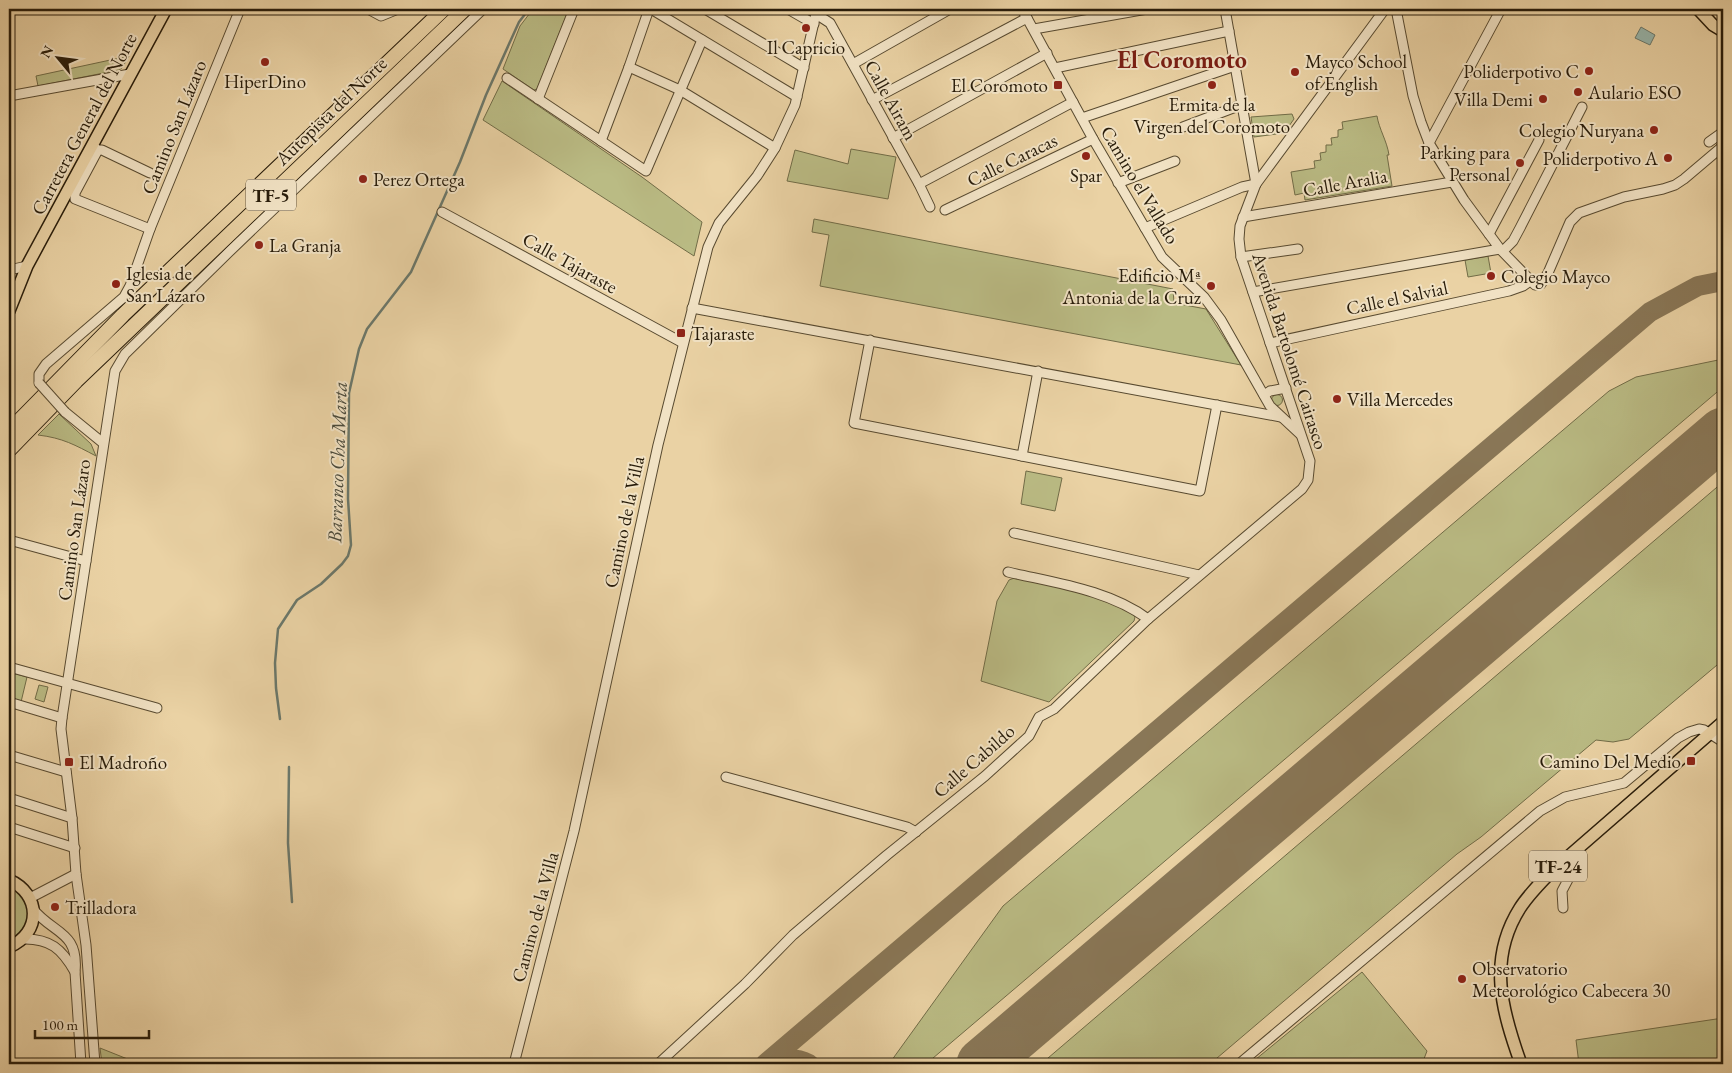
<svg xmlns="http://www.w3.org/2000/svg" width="1732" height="1073" viewBox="0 0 1732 1073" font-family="'EB Garamond',serif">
  <rect width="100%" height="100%" fill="#ead2a4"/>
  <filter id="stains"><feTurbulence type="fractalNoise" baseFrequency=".004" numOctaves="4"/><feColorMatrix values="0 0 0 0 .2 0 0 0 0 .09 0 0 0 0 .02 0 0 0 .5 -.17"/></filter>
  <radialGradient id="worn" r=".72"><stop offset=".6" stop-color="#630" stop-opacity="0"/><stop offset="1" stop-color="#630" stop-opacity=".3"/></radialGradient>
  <g fill="#babb84" stroke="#716c47">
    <path d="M533,9h36l-32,80 -3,1 -31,-21 17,-43z"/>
    <path d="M129,56l-7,12 -3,2 -81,16 -2,-10z"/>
    <path d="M502,81l140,96 60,45 -8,34 -211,-136z"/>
    <path d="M1292,114l2,5 -10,14 -30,4 -3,-20z"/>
    <path d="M1377,116c2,13 10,25 12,39h-2l5,31 -87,14 -1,-7 -9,2 -4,-23 24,-4 -1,-7 7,-1 -1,-7 6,-1v-7h6l-1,-7 7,-1v-7l5,-1 -1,-7z"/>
    <path d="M851,149l45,8 -8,42 -101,-18 8,-31 53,14z"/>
    <path d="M814,219l359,70 1,14 32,6 35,56 -421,-79 9,-51 -17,-3z"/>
    <path d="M1488,256l3,17 -23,4 -3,-17z"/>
    <path d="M1723,359v28l-797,677h-37l114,-158 606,-515 27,-14z"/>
    <circle cx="1277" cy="400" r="5.5"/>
    <path d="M59,414l32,30 5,12c-21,-11 -33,-18 -58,-21z"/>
    <path d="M1026,471l36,7 -7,33 -34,-7z"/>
    <path d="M1723,482v178l-94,79 -16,3 -17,-2 -115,97 -24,17 -247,210h-169z"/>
    <path d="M1017,577c25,6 103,22 118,40l-1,4 -85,81 -68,-21 16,-80 12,-21z"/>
    <path d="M9,672l18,5 -6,25 -12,-4z"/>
    <path d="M39,685l9,2 -4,15 -9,-3z"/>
    <path d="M9,886c26,16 25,40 0,55z"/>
    <path d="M1362,972l65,79 -5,13h-172z"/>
    <path d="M1723,1018v42l-28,4h-116l-3,-24z"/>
    <path d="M100,1048l40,16h-38z"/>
  </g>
  <path fill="#98b6ac" stroke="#6b786b" d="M1641,27l14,8 -5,10 -15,-7z"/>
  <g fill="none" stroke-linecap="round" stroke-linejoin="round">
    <g stroke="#6b786b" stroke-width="2.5">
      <path d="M280,719l-4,-31 -1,-25 3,-34 19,-29 24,-16 21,-20 6,-8 3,-11 -3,-46 1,-106 10,-44 8,-20 44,-57 49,-110 26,-67 33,-73 10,-13"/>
      <path d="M289,767l-1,76 4,59"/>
    </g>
    <g stroke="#897757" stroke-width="20">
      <path d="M767,1063c14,-5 29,-6 42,1"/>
      <path d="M765,1064l885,-752 48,-26 25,-5"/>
    </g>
    <path stroke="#897757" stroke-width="51" d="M982,1064l741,-631"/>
    <defs>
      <g id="minor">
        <path d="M368,9l13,7 17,-7"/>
        <path d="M651,9l146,88"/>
        <path d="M705,9l99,59"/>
        <path d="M788,9l26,15"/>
        <path d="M1022,9l71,130 69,118 42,40 17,23 49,86 30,28"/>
        <path d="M1225,9l31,175"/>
        <path d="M1396,9l17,87 8,26 8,21 35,57 36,49 35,36 6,-1 7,-11 22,-51 9,-9 45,-16 39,-8 12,-4 9,-6 39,-33"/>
        <path d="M816,14l14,9 89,161 11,23"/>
        <path d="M1034,29l113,-20"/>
        <path d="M853,64l97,-55"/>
        <path d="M629,67l51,23 95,58"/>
        <path d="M1055,68l174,-37"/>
        <path d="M507,78l139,93 56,-131"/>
        <path d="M9,96l121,-22"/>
        <path d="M538,99l36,-90"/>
        <path d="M872,100l155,-82"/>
        <path d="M1082,118l153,-52"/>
        <path d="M1183,127l58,-22"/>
        <path d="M893,138l154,-85"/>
        <path d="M601,141l28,-74 20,-58"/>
        <path d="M1709,142l14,-10"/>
        <path d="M1429,143l72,-134"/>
        <path d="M94,147l4,3h4l48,23"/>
        <path d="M98,150l-23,43v6l75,30"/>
        <path d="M1118,183l57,-22"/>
        <path d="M919,184l154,-82"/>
        <path d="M945,210l148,-71"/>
        <path d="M442,212l241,131"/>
        <path d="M1243,217l209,-35"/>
        <path d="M1145,228l97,-41 14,-3"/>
        <path d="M1489,234l50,-94"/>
        <path d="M1503,251l10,-10 7,-13 62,-121"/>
        <path d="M1241,257l57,-8"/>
        <path d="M9,270l18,-4"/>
        <path d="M1253,292l247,-43"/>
        <path d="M692,308l589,109"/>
        <path d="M870,340l-16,83 346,68 17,-86"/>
        <path d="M1270,343l239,-52 14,-5 7,-5"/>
        <path d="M39,383v-9l7,-10 78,-67 6,-11 20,-57 90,-220"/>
        <path d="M1264,395l6,-4 16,-3"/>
        <path d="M65,412l38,31"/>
        <path d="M1022,456l16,-85"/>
        <path d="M1014,533l185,42"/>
        <path d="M9,540l77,21"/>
        <path d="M1008,572c47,11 101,18 140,47"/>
        <path d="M9,667l148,41"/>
        <path d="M9,702l53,16"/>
        <path d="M9,755l57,17"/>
        <path d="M726,777l181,50 9,5"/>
        <path d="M9,798l63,20"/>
        <path d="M9,827l66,21"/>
        <path d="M30,898l46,-24"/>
        <path d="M1563,908l-1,-17 17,-32 -4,-8"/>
        <path d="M33,909c20,25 46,22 42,63l6,92"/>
        <path d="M22,939c28,-1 40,10 53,33"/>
        <path d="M95,1064l-9,-119 -10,-71 -4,-56 -11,-89 1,-11 53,-347 10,-17 106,-104 252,-241"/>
        <path d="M514,1064l60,-233 84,-386 50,-198 11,-24 38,-47 18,-28 20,-43 22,-96"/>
        <path d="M658,1064l87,-80 48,-49 94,-80 98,-79 44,-40 10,-19 15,-8 94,-90 154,-130 6,-9 2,-19 -69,-204 -2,-18 1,-13 16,-42 129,-175"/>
        <path d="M1239,1064l301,-253 25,-14 59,-14 54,-45 11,-6 10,-3 5,1 16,10 3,-1"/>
      </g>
      <g id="major">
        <path d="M1698,9l15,16 10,6"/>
        <path d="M9,311l18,-45 14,-26 125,-231"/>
        <path d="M9,880c32,14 33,53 0,67"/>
        <path d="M1521,1064c-19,-53 -34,-104 -1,-156 9,-14 21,-26 33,-38l170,-148"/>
      </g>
      <g id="highway">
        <path d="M9,431l114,-116 321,-306"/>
        <path d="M9,450l67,-69 389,-372"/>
      </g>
    </defs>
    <use href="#minor" stroke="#584a30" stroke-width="11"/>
    <use href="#major" stroke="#281c0a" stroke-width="14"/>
    <use href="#highway" stroke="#281c0a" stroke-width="16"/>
    <use href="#minor" stroke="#f1e2c4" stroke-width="9"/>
    <use href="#major" stroke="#ead2a4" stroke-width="11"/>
    <use href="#highway" stroke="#ead2a4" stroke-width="14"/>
    <defs>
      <path id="minor-bridge" d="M39,383l26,29"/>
    </defs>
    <use href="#minor-bridge" stroke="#584a30" stroke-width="11" stroke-linecap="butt"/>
    <use href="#minor-bridge" stroke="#f1e2c4" stroke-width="9"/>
  </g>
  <g fill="#8f2418" stroke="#f1e2c4" stroke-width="2">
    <circle cx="806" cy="28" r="5"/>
    <circle cx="265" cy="62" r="5"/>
    <circle cx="1589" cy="71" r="5"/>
    <circle cx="1295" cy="72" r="5"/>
    <rect x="1053" y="80" width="10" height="10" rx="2.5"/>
    <circle cx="1212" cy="85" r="5"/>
    <circle cx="1578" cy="92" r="5"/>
    <circle cx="1543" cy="99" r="5"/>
    <circle cx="1654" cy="130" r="5"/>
    <circle cx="1086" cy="156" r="5"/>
    <circle cx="1668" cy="158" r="5"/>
    <circle cx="1520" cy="163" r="5"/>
    <circle cx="363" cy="179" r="5"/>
    <circle cx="259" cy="245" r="5"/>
    <circle cx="1491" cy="276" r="5"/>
    <circle cx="116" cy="284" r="5"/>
    <circle cx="1211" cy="286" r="5"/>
    <rect x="676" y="328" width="10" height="10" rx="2.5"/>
    <circle cx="1337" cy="399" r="5"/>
    <rect x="1686" y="756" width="10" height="10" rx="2.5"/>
    <rect x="64" y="757" width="10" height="10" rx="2.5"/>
    <circle cx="55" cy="907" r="5"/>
    <circle cx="1462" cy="979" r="5"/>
  </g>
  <g text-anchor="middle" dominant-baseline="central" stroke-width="4" stroke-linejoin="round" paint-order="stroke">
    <g fill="#f1e2c4" stroke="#645742" stroke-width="1">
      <rect x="246" y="179.5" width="50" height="31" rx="4"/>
      <rect x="1529" y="850.5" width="58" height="31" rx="4"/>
    </g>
    <g font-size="18" font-weight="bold" fill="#281c0a">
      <text x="271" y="195">TF-5</text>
      <text x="1558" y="866">TF-24</text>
    </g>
    <g font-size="19" fill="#281c0a" stroke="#f1e2c4" text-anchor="start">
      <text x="806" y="47" text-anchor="middle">Il Capricio</text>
      <text x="1305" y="61">Mayco School<tspan x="1305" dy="22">of English</tspan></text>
      <text x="1579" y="71" text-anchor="end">Poliderpotivo C</text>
      <text x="265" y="81" text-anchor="middle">HiperDino</text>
      <text x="1048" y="85" text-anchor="end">El Coromoto</text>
      <text x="1588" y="92">Aulario ESO</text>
      <text x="1533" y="99" text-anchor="end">Villa Demi</text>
      <text x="1212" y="104" text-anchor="middle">Ermita de la<tspan x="1212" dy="22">Virgen del Coromoto</tspan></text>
      <text x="1644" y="130" text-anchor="end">Colegio Nuryana</text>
      <text x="1510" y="152" text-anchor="end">Parking para<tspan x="1510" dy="22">Personal</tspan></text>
      <text x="1658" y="158" text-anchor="end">Poliderpotivo A</text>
      <text x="1086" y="175" text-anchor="middle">Spar</text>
      <text x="373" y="179">Perez Ortega</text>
      <text x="269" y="245">La Granja</text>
      <text x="126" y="273">Iglesia de<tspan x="126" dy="22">San Lázaro</tspan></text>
      <text x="1201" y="275" text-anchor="end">Edificio Mª<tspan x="1201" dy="22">Antonia de la Cruz</tspan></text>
      <text x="1501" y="276">Colegio Mayco</text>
      <text x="691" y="333">Tajaraste</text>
      <text x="1347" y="399">Villa Mercedes</text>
      <text x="1681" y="761" text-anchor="end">Camino Del Medio</text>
      <text x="79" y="762">El Madroño</text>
      <text x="65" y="907">Trilladora</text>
      <text x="1472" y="968">Observatorio<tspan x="1472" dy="22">Meteorológico Cabecera 30</tspan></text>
    </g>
    <g font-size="19" fill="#281c0a" stroke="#f1e2c4">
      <text transform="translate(891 100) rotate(61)">Calle Airam</text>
      <text transform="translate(331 111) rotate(-44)">Autopista del Norte</text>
      <text transform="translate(84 124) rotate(-62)">Carretera General del Norte</text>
      <text transform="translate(174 127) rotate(-68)">Camino San Lázaro</text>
      <text transform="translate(1012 160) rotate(-26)">Calle Caracas</text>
      <text transform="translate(1345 183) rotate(-10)">Calle Aralia</text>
      <text transform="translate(1140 185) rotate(59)">Camino el Vallado</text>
      <text transform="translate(570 263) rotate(29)">Calle Tajaraste</text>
      <text transform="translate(1397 298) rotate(-12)">Calle el Salvial</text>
      <text transform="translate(1290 351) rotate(72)">Avenida Bartolomé Cairasco</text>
      <text transform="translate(624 522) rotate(-78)">Camino de la Villa</text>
      <text transform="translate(74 530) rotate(-82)">Camino San Lázaro</text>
      <text transform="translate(974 761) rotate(-41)">Calle Cabildo</text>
      <text transform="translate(535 917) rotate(-75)">Camino de la Villa</text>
    </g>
    <g font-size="20" font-style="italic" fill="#4a4a3b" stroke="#f1e2c4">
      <text transform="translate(337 462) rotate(-88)">Barranco Cha Marta</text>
    </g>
    <g font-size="24" font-weight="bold" fill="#7a1f14" stroke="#f1e2c4">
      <text x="1182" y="59">El Coromoto</text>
    </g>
  </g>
  <rect width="1732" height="1073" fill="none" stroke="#ead2a4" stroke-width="30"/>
  <rect x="10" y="10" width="1712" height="1053" fill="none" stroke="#281c0a" stroke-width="2.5"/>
  <rect x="15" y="15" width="1702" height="1043" fill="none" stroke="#281c0a"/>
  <g transform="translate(58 58) rotate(299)" stroke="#f1e2c4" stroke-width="4" paint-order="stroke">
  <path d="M0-4L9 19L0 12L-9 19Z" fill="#281c0a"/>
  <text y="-8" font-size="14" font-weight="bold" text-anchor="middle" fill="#281c0a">N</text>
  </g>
  <path d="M35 1030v8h114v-8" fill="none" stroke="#281c0a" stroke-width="2.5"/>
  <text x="42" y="1030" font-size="15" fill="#281c0a" stroke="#f1e2c4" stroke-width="4" paint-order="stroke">100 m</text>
  <rect width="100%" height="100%" filter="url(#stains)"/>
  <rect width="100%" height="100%" fill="url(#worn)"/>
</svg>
